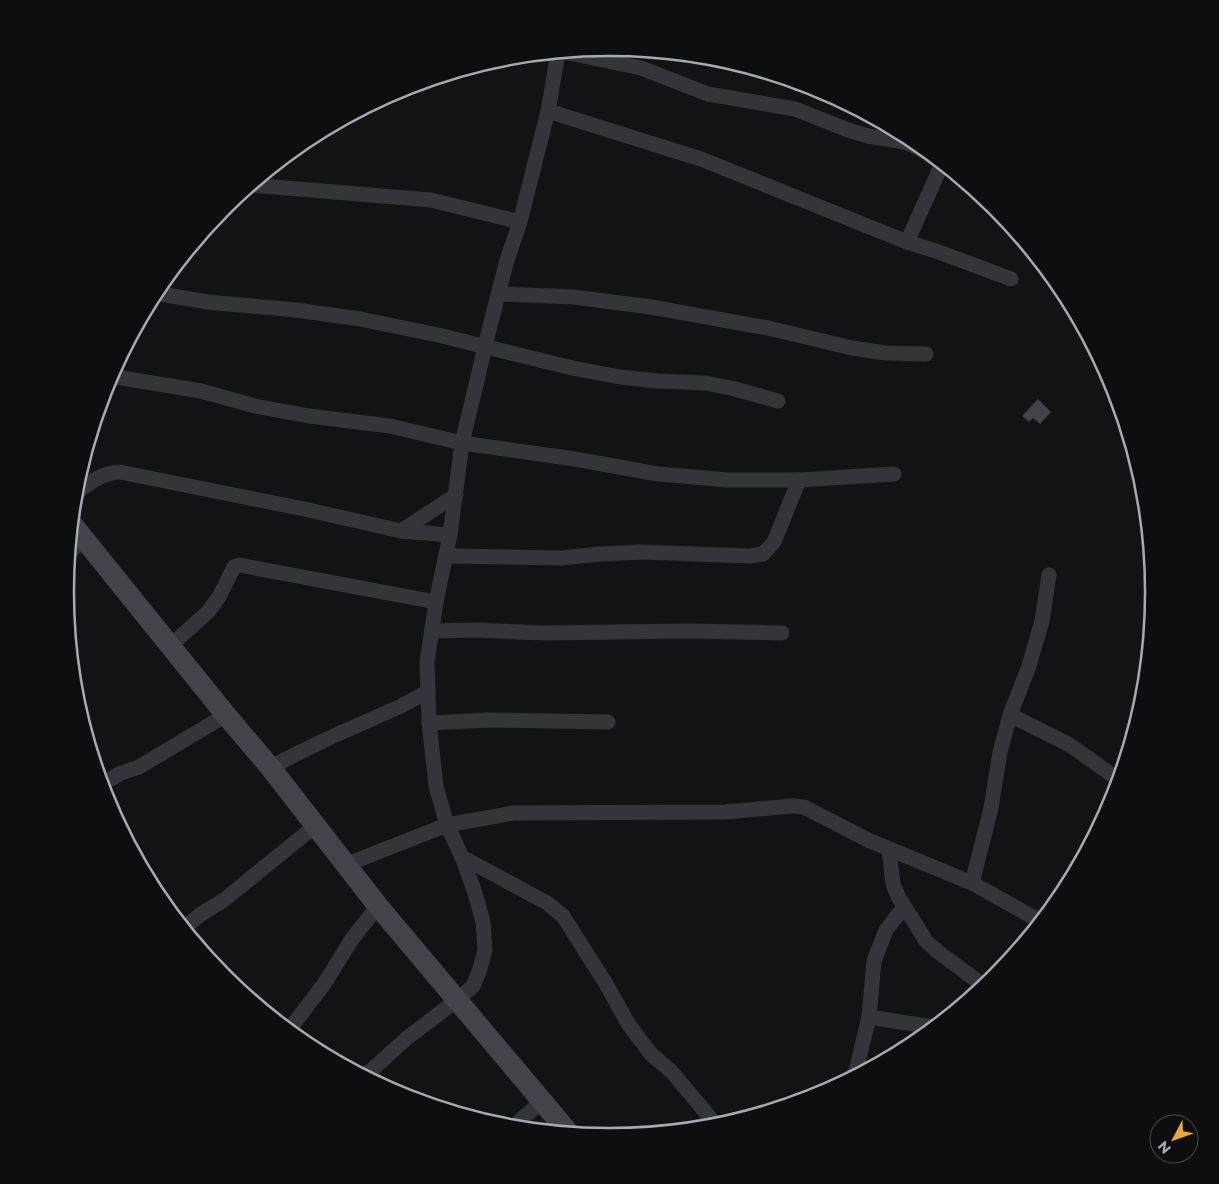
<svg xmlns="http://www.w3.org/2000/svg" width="1219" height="1184" viewBox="0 0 1219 1184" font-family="Montserrat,sans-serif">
  <rect width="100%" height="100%" fill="#131315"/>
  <path fill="#424348" stroke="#2d2d31" d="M1038,399l13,13 -11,12 -7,-6 -4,4 -7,-6z"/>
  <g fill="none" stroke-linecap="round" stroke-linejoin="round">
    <g stroke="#34353a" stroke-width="15">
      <path d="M564,52l77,16 67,26 87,15 53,21 20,6 37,6 14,6 19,13"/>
      <path d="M548,111l153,48 206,83 32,10 72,27"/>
      <path d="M251,185l180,15 89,22"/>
      <path d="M907,242l35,-78"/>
      <path d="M155,293l52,9 89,8 64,9 78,16 134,33 48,9 37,4 49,2 29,6 43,12"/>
      <path d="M499,294l75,3 77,10 117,21 84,20 34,5 40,1"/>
      <path d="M110,376l91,15 54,15 54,10 81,10 72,17 113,16 83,15 70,6h71l95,-6"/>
      <path d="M75,494c14,-11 26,-21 45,-22l184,37 97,22 49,4"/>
      <path d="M401,531l55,-36"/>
      <path d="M69,553l14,-13"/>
      <path d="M446,556l115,2 39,-4 41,-2 109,4 13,-2 11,-12 25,-62"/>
      <path d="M432,631l44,-1 67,3 145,-2 94,2"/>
      <path d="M171,645l37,-33 11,-15 15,-30 5,-2 197,37"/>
      <path d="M1010,715l60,30 49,35"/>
      <path d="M429,723l59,-3 120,2"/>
      <path d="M270,767l59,-29 70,-31 28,-15"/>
      <path d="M102,784l19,-11 18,-6 87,-52"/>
      <path d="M889,849l4,35 5,12 28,45 11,10 47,35"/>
      <path d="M462,857l85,46 16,13 43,68 23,41 22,29 21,18 45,54"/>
      <path d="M345,865l102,-40 66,-12 212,-1 67,-6 12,1 66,34 102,42 68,38"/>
      <path d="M972,883l19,-75 9,-56 10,-37 19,-49 13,-45 7,-46"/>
      <path d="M184,928l17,-14 23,-14 91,-74"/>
      <path d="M869,1017l64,10"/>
      <path d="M289,1030l35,-46 28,-45 26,-33"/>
      <path d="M368,1072l11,11"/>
      <path d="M855,1075l14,-58 5,-56 12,-31 18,-23"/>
      <path d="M365,1076l42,-38 50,-38 16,-14 6,-14 6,-22 -2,-28 -8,-29 -13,-36 -15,-32 -11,-39 -7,-63 -2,-61 9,-60 14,-67 12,-92 28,-117 17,-66 13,-38 28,-111 10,-58"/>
      <path d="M513,1127l29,-26"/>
    </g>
    <path stroke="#424449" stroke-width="21" d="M72,524l154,191 44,52 108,139 190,226"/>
  </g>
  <path d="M0 0H1219V1184H0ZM609 56H610A535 535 0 0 1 1145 591V593A535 535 0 0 1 610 1128H609A535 535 0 0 1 74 593V591A535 535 0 0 1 609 56Z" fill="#0e0e10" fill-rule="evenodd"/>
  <path fill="none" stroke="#a5aab5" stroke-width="2.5" d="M609 56H610A535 535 0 0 1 1145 591V593A535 535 0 0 1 610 1128H609A535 535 0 0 1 74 593V591A535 535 0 0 1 609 56Z"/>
  <g transform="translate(1174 1139) rotate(229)"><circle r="24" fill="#0e0e10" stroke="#4a4c52"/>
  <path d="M0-4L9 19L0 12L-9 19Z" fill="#eba735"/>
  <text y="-8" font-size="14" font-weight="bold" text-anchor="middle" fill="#a5aab5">N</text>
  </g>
</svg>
